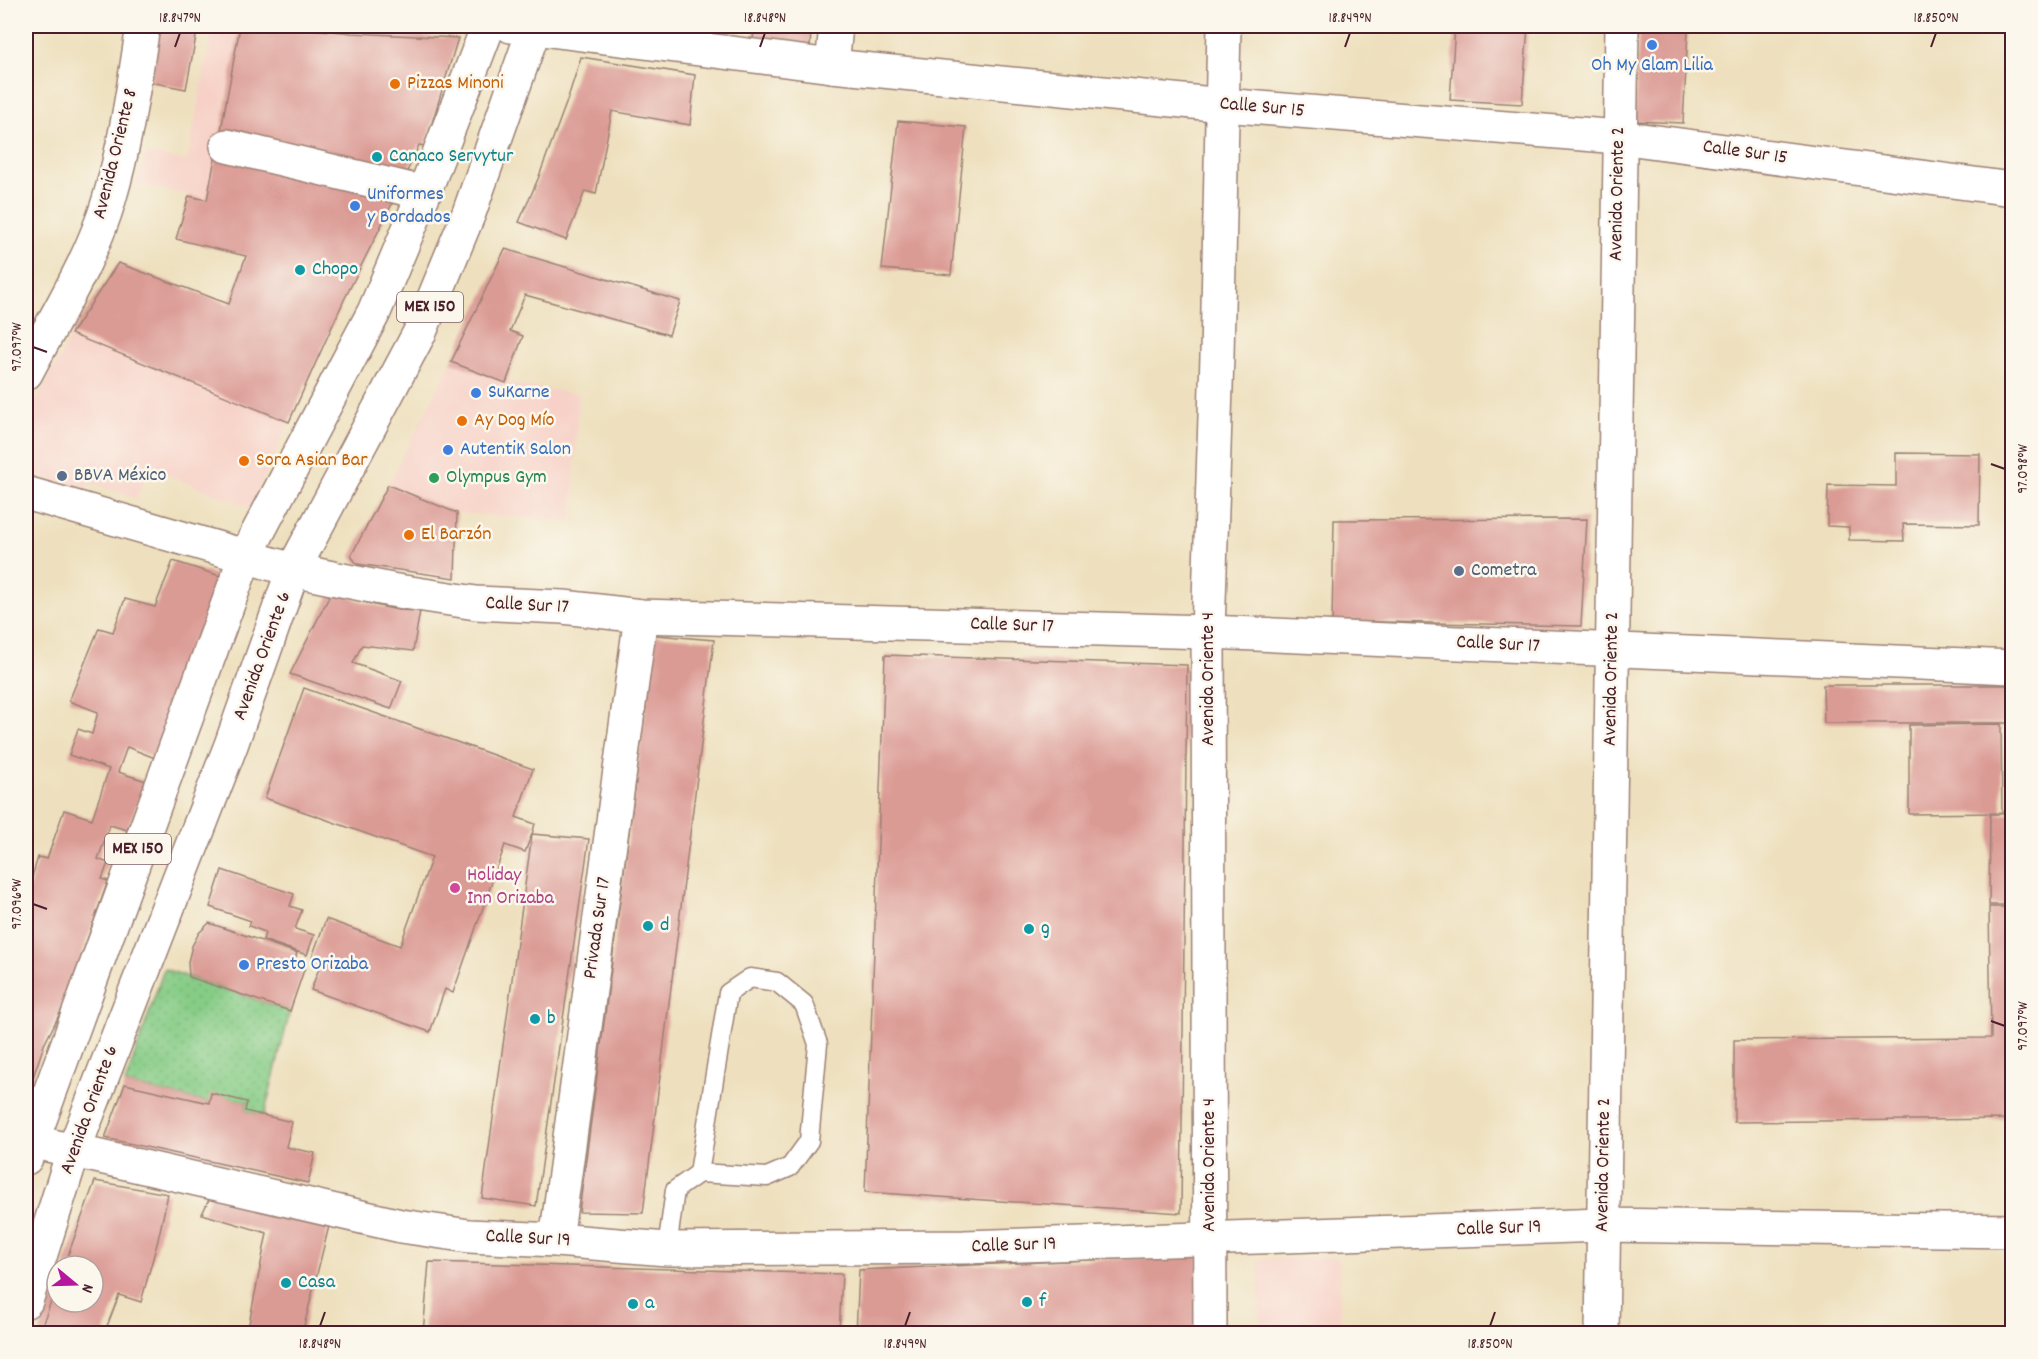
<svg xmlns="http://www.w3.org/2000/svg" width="2038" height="1359" viewBox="0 0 2038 1359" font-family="Dekko,sans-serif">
  <defs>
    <pattern id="grass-dots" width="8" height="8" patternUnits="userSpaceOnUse" patternTransform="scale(1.5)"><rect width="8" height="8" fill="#86cc86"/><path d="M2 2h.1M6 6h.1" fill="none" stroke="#75af74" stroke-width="1.8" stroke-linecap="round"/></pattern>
  </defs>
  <rect width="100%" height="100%" fill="#fbf7ec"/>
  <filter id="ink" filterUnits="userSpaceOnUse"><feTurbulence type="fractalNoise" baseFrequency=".0167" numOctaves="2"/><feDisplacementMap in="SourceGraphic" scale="12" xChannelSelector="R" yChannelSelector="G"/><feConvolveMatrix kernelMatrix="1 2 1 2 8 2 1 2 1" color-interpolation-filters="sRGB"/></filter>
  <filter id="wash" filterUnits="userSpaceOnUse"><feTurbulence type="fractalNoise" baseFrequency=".008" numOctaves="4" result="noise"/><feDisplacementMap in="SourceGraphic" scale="24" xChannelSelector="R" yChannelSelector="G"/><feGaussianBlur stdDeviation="1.35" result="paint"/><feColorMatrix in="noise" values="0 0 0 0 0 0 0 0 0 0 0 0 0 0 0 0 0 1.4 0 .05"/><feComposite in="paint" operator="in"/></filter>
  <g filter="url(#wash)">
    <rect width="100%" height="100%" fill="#eee0be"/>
    <g fill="#f7d1c7">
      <path d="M213,26h27l-33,173 -71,-15 10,-31 41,8z"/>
      <path d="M71,335l219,87 -40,86 -97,-39 -5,2 -11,28 -46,-16 -8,7 -57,-19v-51z"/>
      <path d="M451,362l55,21 73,11 -7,127 -115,-8 -69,-28z"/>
      <path d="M1339,1257l2,76h-81l-2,-74z"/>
    </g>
    <path fill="url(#grass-dots)" stroke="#687658" stroke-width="1.5" d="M164,969l126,42 -26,104 -19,-4 2,-9 -35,-8 -3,9 -84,-19z"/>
    <g id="blocks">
      <g fill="#db9b95">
        <path d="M160,26h38l-12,63 -36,-7z"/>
        <path d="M240,26h39l73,7 106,5 -33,108 -6,-1 -18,40 -182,-44z"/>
        <path d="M754,26h57l-1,24 -57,-8z"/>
        <path d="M906,26h51l-1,7 -50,-5z"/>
        <path d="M1455,26h73l-6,78 -72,-4z"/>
        <path d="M1639,28l49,3 -5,92 -49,-2z"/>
        <path d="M581,57l114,18 -5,50 -78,-14 -16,83 -11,-3 -19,49 -47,-18 19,-43 29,-78z"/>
        <path d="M898,121l68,6 -15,148 -69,-6z"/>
        <path d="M217,148l182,42 -55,110 -55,122 -218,-88 47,-71 111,41 17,-48 -70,-17 13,-43 18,4z"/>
        <path d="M505,249l175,52 -11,34 -144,-40 -15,36 13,5 -17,47 -55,-21z"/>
        <path d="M1896,453l84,1 -1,71 -76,-1 1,17 -55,-1v-13l-22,-1 1,-41 68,1z"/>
        <path d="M388,485l69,28 -2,65 -98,-14 -6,-8z"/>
        <path d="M1587,519l-6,107 -249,-5 2,-101z"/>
        <path d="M173,561l53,17 -71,180 -28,-11 -9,25 28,9 -19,49 -17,-5 -12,34 10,4 -6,16 6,2 -44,124 -20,40 -18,53v-124l1,1 6,-18 -7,-3v-57l12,-40 9,2 17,-49 28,9 17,-50 -40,-14 9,-26 14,5 6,-22 -29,-11 30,-73 14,4 12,-33 30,8z"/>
        <path d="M333,589l21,10 21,6 23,5 22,1 -7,40 -51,-6 -9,18 49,18 -11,28 -101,-35z"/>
        <path d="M655,635l59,5 -71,573 -64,-1z"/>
        <path d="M885,655l302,10 -6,548 -316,-21z"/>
        <path d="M1823,685h189v38h-188z"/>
        <path d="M304,688l229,81 -17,48 19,7 -3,10 57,5 -53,367 -54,-8 50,-364 -7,18 -20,-7 -52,148 -8,-4 -15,43 -119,-42 11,-30 -10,-3 14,-38 74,27 32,-89 -167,-59z"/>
        <path d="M2001,724l1,89 -93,1v-89z"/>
        <path d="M1990,814h22v91h-23z"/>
        <path d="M222,870l72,24 -4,12 12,4 -7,19 19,6 -7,20 -44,-15 2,-8 -16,-6 2,-5 -41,-14z"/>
        <path d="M1989,907h23v212l-278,3v-82l257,-2z"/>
        <path d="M209,923l88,30 -3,11 11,3 -15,44 -101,-34 -1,-15 4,-16 7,-13z"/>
        <path d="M125,1084l84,19 2,-10 36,9 -2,9 47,11 -6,25 29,6 -7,30 -203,-45z"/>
        <path d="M95,1181l73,13 -10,46 -17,62 -22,-7 -15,39h-65l18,-49v17h36v-36h-29z"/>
        <path d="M212,1193l118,29 -28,112h-55l20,-101 -65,-19z"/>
        <path d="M1199,1255l-4,79h-339l3,-64z"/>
        <path d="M429,1262l413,12 -3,60h-416z"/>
      </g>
    </g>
  </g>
  <g filter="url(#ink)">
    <use href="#blocks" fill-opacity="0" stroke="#9c8074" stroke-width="1.5"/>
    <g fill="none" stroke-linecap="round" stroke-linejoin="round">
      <defs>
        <path id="lane" d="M667,1249l8,-59 24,-17 29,-180 22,-15 27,4 27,22 14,40 -9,97 -19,26 -23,10 -68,-4"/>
        <g id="street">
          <path d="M511,26l23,2"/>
          <path d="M832,66l4,-40"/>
          <path d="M227,146l197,47"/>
          <path d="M26,373c29,-56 65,-112 83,-173 17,-57 25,-116 34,-174"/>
          <path d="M26,493l267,77 98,20 85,13 87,4 78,9 567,16 804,35"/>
          <path d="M26,1140l375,86 68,10 87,4 111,9 297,-2 638,-22 410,6"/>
          <path d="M556,1240l85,-624"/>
          <path d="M1210,1334l-2,-702 9,-276 7,-330"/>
          <path d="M1602,1334l20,-1308"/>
        </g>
        <path id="secondary" d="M534,28l298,38 391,39 396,32 393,52"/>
        <g id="primary">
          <path d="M26,1158l219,-601 129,-245 50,-119 64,-167"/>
          <path d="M26,1301l47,-149 158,-407 62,-175 127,-238 49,-119 66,-187"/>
        </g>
      </defs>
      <use href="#lane" stroke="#9c8074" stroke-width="21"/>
      <use href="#street" stroke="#9c8074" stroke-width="36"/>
      <use href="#secondary" stroke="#9c8074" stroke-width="36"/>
      <use href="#primary" stroke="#9c8074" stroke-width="36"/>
      <use href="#lane" stroke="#fff" stroke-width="18"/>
      <use href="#street" stroke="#fff" stroke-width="33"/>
      <use href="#secondary" stroke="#fff" stroke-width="33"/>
      <use href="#primary" stroke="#fff" stroke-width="33"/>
    </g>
  </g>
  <path fill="none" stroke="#4a1f2b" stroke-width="2" d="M175,47l5,-14M760,47l5,-14M1345,47l5,-14M1931,47l5,-14M33,347l14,5M1991,464l14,5M33,904l14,5M1991,1021l14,5M320,1326l5,-14M905,1326l5,-14M1490,1326l5,-14"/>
  <g fill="#3f7fe0" stroke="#fbf7ec" stroke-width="2">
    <circle cx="1652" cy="45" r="6"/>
    <circle cx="355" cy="206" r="6"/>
    <circle cx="476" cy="393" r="6"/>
    <circle cx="448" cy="450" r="6"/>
    <circle cx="244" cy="965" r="6"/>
  </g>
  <g fill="#e8710a" stroke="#fbf7ec" stroke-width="2">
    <circle cx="395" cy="84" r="6"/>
    <circle cx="462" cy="421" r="6"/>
    <circle cx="244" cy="461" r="6"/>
    <circle cx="409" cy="535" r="6"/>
  </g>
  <g fill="#0f9aa8" stroke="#fbf7ec" stroke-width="2">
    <circle cx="377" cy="157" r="6"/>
    <circle cx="300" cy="270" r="6"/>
    <circle cx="648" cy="926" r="6"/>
    <circle cx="1029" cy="929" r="6"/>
    <circle cx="535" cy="1019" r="6"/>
    <circle cx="286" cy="1283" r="6"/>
    <circle cx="1027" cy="1302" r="6"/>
    <circle cx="633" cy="1304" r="6"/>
  </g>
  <g fill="#5c6f8a" stroke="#fbf7ec" stroke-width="2">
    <circle cx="62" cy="476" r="6"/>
    <circle cx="1459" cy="571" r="6"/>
  </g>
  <circle fill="#2e9e5b" stroke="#fbf7ec" stroke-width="2" cx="434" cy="478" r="6"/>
  <circle fill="#d1479c" stroke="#fbf7ec" stroke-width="2" cx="455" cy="888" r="6"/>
  <g text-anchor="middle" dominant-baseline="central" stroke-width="5" stroke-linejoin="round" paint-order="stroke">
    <g fill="#fbf7ec" stroke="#7f6065" stroke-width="1.5">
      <rect x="397" y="292" width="66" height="30" rx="4.5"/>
      <rect x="105" y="834" width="66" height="30" rx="4.5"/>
    </g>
    <g font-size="18" font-weight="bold" fill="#4a1f2b">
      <text x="430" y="307">MEX 150</text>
      <text x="138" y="849">MEX 150</text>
    </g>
    <g font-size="20" fill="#366cbe" stroke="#fbf7ec" text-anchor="start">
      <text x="1652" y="66" text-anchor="middle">Oh My Glam Lilia</text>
      <text x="367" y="195">Uniformes<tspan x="367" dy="23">y Bordados</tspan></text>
      <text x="488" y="393">SuKarne</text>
      <text x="460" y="450">AutentiK Salon</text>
      <text x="256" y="965">Presto Orizaba</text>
    </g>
    <g font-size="20" fill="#c56008" stroke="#fbf7ec" text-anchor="start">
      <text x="407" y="84">Pizzas Minoni</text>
      <text x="474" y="421">Ay Dog Mío</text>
      <text x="256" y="461">Sora Asian Bar</text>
      <text x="421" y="535">El Barzón</text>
    </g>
    <g font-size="20" fill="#4a1f2b" stroke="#fbf7ec">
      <text transform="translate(1262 108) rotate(5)">Calle Sur 15</text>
      <text transform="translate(1745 153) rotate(8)">Calle Sur 15</text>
      <text transform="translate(116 154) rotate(-76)">Avenida Oriente 8</text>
      <text transform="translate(1618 194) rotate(-89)">Avenida Oriente 2</text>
      <text transform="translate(527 606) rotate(3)">Calle Sur 17</text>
      <text transform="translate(1012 626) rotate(2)">Calle Sur 17</text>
      <text transform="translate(1498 645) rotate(3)">Calle Sur 17</text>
      <text transform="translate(263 656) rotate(-70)">Avenida Oriente 6</text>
      <text transform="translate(1209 679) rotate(-90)">Avenida Oriente 4</text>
      <text transform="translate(1612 679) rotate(-89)">Avenida Oriente 2</text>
      <text transform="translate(598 928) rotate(-82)">Privada Sur 17</text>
      <text transform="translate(90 1110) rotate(-70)">Avenida Oriente 6</text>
      <text transform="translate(1210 1165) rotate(-90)">Avenida Oriente 4</text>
      <text transform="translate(1604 1165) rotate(-89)">Avenida Oriente 2</text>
      <text transform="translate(1499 1229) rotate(-2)">Calle Sur 19</text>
      <text transform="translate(528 1239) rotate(3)">Calle Sur 19</text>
      <text transform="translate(1014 1246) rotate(-2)">Calle Sur 19</text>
    </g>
    <g font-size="20" fill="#0d838f" stroke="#fbf7ec" text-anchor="start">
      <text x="389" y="157">Canaco Servytur</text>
      <text x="312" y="270">Chopo</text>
      <text x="660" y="926">d</text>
      <text x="1041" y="929">g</text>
      <text x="547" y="1019">b</text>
      <text x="298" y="1283">Casa</text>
      <text x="1039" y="1302">f</text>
      <text x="645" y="1304">a</text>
    </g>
    <g font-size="20" fill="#4e5e75" stroke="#fbf7ec" text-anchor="start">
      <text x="74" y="476">BBVA México</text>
      <text x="1471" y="571">Cometra</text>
    </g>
    <g font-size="20" fill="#27864d" stroke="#fbf7ec" text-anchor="start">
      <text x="446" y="478">Olympus Gym</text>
    </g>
    <g font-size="20" fill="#b23c85" stroke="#fbf7ec" text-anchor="start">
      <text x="467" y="876">Holiday<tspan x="467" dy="23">Inn Orizaba</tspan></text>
    </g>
  </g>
  <rect width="2038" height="1359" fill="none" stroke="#fbf7ec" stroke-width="66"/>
  <g transform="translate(75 1284) rotate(109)"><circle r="28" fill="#fbf7ec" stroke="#b4a19f" stroke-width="1.5"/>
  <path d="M0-4.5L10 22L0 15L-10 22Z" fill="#b5179e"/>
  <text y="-9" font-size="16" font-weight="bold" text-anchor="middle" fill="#4a1f2b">N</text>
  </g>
  <rect x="33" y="33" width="1972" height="1293" fill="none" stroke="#4a1f2b" stroke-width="2"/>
  <g font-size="15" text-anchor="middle" fill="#4a1f2b">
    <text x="180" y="22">18.847°N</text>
    <text x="765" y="22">18.848°N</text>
    <text x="1350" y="22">18.849°N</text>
    <text x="1936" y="22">18.850°N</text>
    <text transform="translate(16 347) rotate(-90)" y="5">97.097°W</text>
    <text transform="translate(2022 469) rotate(-90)" y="5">97.098°W</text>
    <text transform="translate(16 904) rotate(-90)" y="5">97.096°W</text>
    <text transform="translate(2022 1026) rotate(-90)" y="5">97.097°W</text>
    <text x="320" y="1348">18.848°N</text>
    <text x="905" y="1348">18.849°N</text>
    <text x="1490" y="1348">18.850°N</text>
  </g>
</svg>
